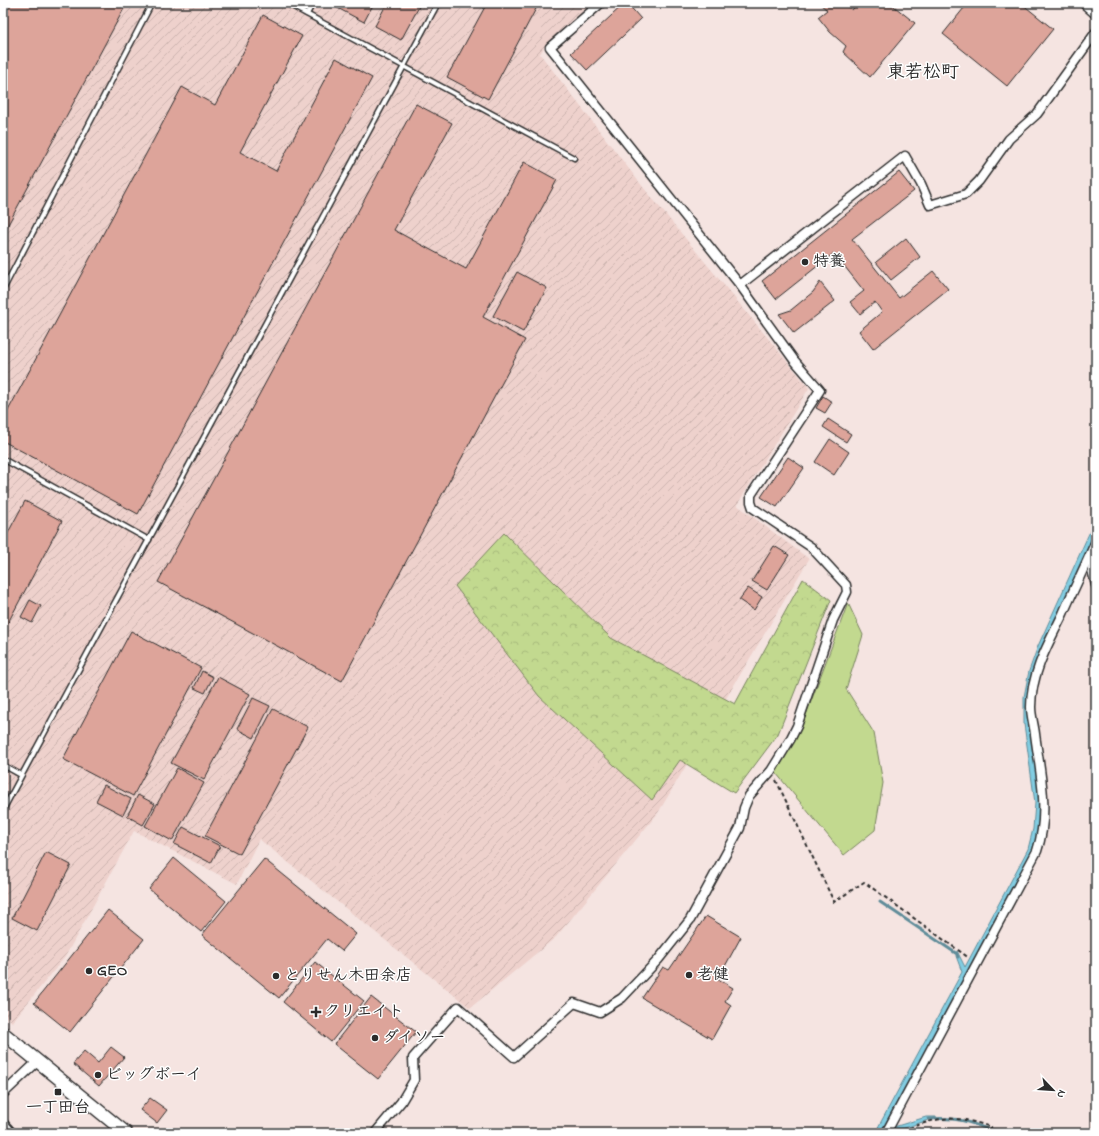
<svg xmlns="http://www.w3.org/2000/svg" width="1099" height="1136" viewBox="0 0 1099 1136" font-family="'Indie Flower','Klee One',sans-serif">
  <defs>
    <pattern id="industrial-furrows" width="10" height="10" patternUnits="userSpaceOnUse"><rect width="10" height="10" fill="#eed1cc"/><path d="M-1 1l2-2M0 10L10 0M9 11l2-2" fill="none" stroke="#ccb4af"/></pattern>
    <pattern id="forest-crowns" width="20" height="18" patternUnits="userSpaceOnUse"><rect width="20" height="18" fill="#c2d98f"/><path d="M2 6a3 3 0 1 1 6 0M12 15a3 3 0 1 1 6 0" fill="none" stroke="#a7ba7c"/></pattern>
  </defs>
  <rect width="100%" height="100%" fill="#f5e4e1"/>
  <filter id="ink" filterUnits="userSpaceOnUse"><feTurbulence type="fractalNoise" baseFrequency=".025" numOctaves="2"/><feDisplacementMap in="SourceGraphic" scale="8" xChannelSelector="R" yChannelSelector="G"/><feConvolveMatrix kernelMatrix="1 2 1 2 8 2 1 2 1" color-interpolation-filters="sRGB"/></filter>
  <g filter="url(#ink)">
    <path fill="url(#industrial-furrows)" d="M3,3h589l-46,41 -6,10 103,133 166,201 -72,117 72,54 -151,254 -102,124 -86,71 -211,-169 -22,45 -103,-53 -69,126 -53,65 -9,-8z"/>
    <path fill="#c2d98f" stroke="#76825d" d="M848,603l15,32 -17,54 28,44 9,50 -8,47 -31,25 -68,-82 25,-45z"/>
    <path fill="url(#forest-crowns)" stroke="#76825d" d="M504,533l107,105 124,66 68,-125 28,21 -53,134 -44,59 -54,-33 -28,40 -113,-104 -84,-110z"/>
    <path fill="#82cde2" stroke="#5f8c99" d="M1096,518v14l-53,118 -14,49 12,103 -2,28 -6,21 -152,280 45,-14h11l-47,16h-15l87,-161 -6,-16 1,-5 8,16 63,-118 5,-20 2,-26 -11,-79v-27l5,-26 9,-25z"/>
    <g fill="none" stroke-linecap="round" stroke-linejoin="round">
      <g stroke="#5f8c99" stroke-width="3">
        <path d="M880,902l77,52 1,3"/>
        <path d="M929,1119c30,-2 41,3 68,14"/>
      </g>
    </g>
    <g fill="#dda49a" stroke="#2b2b2b">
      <path d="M3,3h124l-124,231z"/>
      <path d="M328,3h46l-10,19z"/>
      <path d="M387,3h34l-20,37 -26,-14z"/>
      <path d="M487,3h52l-51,96 -41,-22z"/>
      <path d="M625,3h2l14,16 -54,51 -16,-17z"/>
      <path d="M819,3h25l8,7 6,-7h32l25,20 -45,54 -27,-25 3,-6 -16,-14 -12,-15 9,-7z"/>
      <path d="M968,3h53l32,26 -46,57 -64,-52z"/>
      <path d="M263,15l39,21 -62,116 36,19 60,-113 36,20 -234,436 -135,-73v-21l179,-333 33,18z"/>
      <path d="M416,104l36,19 -58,107 72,39 58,-107 33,18 -74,137 42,23 -183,341 -184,-99z"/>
      <path d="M899,172l15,19 -62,48 47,59 34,-27 15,18 -75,60 -14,-18 23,-19 -7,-10 -15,12 -10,-12 14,-11 -30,-38 -58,46 -14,-18z"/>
      <path d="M906,238l14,19 -29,23 -15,-18z"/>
      <path d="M517,272l30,16 -24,44 -30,-16z"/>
      <path d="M820,282l15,19 -41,32 -15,-19 12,-4 22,-18z"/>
      <path d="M823,396l9,6 -7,11 -9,-5z"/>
      <path d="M828,419l23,15 -5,8 -23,-15z"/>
      <path d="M830,439l19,13 -15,23 -19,-13z"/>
      <path d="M788,457l16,11 -27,39 -16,-10z"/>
      <path d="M3,495l4,2 -4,7z"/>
      <path d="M25,501l37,20 -59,111v-90z"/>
      <path d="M774,546l15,9 -22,35 -15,-9z"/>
      <path d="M748,588l14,9 -8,13 -15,-10z"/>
      <path d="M30,600l11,6 -9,17 -11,-6z"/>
      <path d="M131,631l70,37 -68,128 -70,-37z"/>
      <path d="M202,671l11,6 -8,16 -11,-5z"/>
      <path d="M218,677l32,17 -46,86 -33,-17z"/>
      <path d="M253,698l17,8 -16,32 -17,-9z"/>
      <path d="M273,709l35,18 -68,127 -35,-18z"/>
      <path d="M177,768l27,15 -32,58 -27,-15z"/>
      <path d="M104,785l27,14 -8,16 -27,-14z"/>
      <path d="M138,795l17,9 -12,21 -16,-9z"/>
      <path d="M183,827l37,19 -9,17 -37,-19z"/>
      <path d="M46,852l25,13 -34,66 -25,-13z"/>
      <path d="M174,858l52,43 -25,31 -52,-43z"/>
      <path d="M264,859l92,75 -14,17 -15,-12 -48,59 -77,-63z"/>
      <path d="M108,910l36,29 -74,93 -36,-29z"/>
      <path d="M706,916l35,21 -23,42 15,9 -8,13 6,4 -19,34 -70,-41 21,-31 6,3z"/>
      <path d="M315,962l49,39 -33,41 -48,-40z"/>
      <path d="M371,997l45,35 -38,47 -44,-35z"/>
      <path d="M111,1047l13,10 -25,29 -26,-22 11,-13 14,12z"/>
      <path d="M150,1098l17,12 -10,13 -17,-13z"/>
    </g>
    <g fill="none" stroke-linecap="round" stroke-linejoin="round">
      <defs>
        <g id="lane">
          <path d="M286,3l288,155"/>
          <path d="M307,14l6,-11"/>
          <path d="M3,290l149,-287"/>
          <path d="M3,459l146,81"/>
          <path d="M3,765l18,10"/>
          <path d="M3,810l435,-807"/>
        </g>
        <g id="street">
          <path d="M740,285l165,-129 16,28 9,21 36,-11 13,-13 30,-42 28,-25 59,-82"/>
          <path d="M1094,552l-2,18 4,15"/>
          <path d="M3,1094l35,-33"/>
          <path d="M3,1123l9,10"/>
          <path d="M375,1133l26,-31 13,-22 -1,-22 45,-51 56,50 60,-54 26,9 22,-14 36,-38 32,-40 50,-92 4,-20 5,-12 22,-25 19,-31 7,-14 36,-106 14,-28 -1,-7 -35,-38 -58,-39 -2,-6v-7l69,-105 -26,-30 -54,-75 -190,-238 51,-44"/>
          <path d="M886,1133l151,-282c13,-38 3,-78 -2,-117 -1,-9 -4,-18 -4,-27 0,-33 17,-63 31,-91 11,-25 23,-50 34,-75"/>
        </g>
        <g id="secondary">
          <path d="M1086,3l10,9"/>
          <path d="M3,1033l123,100"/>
        </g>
      </defs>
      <use href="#lane" stroke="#2b2b2b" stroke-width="7"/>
      <use href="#street" stroke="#2b2b2b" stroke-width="11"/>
      <use href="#secondary" stroke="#2b2b2b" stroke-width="15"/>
      <g stroke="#2b2b2b" stroke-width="2" stroke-dasharray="4 3" stroke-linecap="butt">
        <path d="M776,780l58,122 30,-20 105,76"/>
        <path d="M896,1133c15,-5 30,-12 46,-14 16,-2 34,3 49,8l1,6"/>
      </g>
      <use href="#lane" stroke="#fff" stroke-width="4"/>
      <use href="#street" stroke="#fff" stroke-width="8"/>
      <use href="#secondary" stroke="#fff" stroke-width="12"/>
    </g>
  </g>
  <g fill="#2b2b2b" stroke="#fff" stroke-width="1.5">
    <circle cx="805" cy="262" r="4"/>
    <circle cx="89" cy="971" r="4"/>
    <circle cx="689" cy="975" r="4"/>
    <circle cx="276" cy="976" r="4"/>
    <path d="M314 1006h4v4h4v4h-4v4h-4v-4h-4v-4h4z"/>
    <circle cx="375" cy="1038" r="4"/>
    <circle cx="98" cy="1075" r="4"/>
    <rect x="54" y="1088" width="8" height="8" rx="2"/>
  </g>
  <g text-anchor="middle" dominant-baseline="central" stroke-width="3" stroke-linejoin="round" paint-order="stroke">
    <g font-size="16" font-weight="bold" fill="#2b2b2b" stroke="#fff" text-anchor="start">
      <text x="813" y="262">特養</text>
      <text x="97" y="971">GEO</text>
      <text x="697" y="975">老健</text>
      <text x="284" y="976">とりせん木田余店</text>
      <text x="324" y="1012">クリエイト</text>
      <text x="383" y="1038">ダイソー</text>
      <text x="106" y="1075">ビッグボーイ</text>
      <text x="58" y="1108" text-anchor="middle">一丁田台</text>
    </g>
    <g font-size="18" font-weight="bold" fill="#2b2b2b" stroke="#fff">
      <text x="923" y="73">東若松町</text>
    </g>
  </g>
  <rect width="1099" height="1136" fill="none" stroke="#fff" stroke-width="16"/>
  <rect x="8" y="8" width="1083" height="1120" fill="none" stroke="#2b2b2b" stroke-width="1.5" filter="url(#ink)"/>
  <g transform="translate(1053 1090) rotate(115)" stroke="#ffffff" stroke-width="3" paint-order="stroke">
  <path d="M0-3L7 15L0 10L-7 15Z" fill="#2b2b2b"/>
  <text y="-6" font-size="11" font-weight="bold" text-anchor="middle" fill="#2b2b2b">N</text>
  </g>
</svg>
